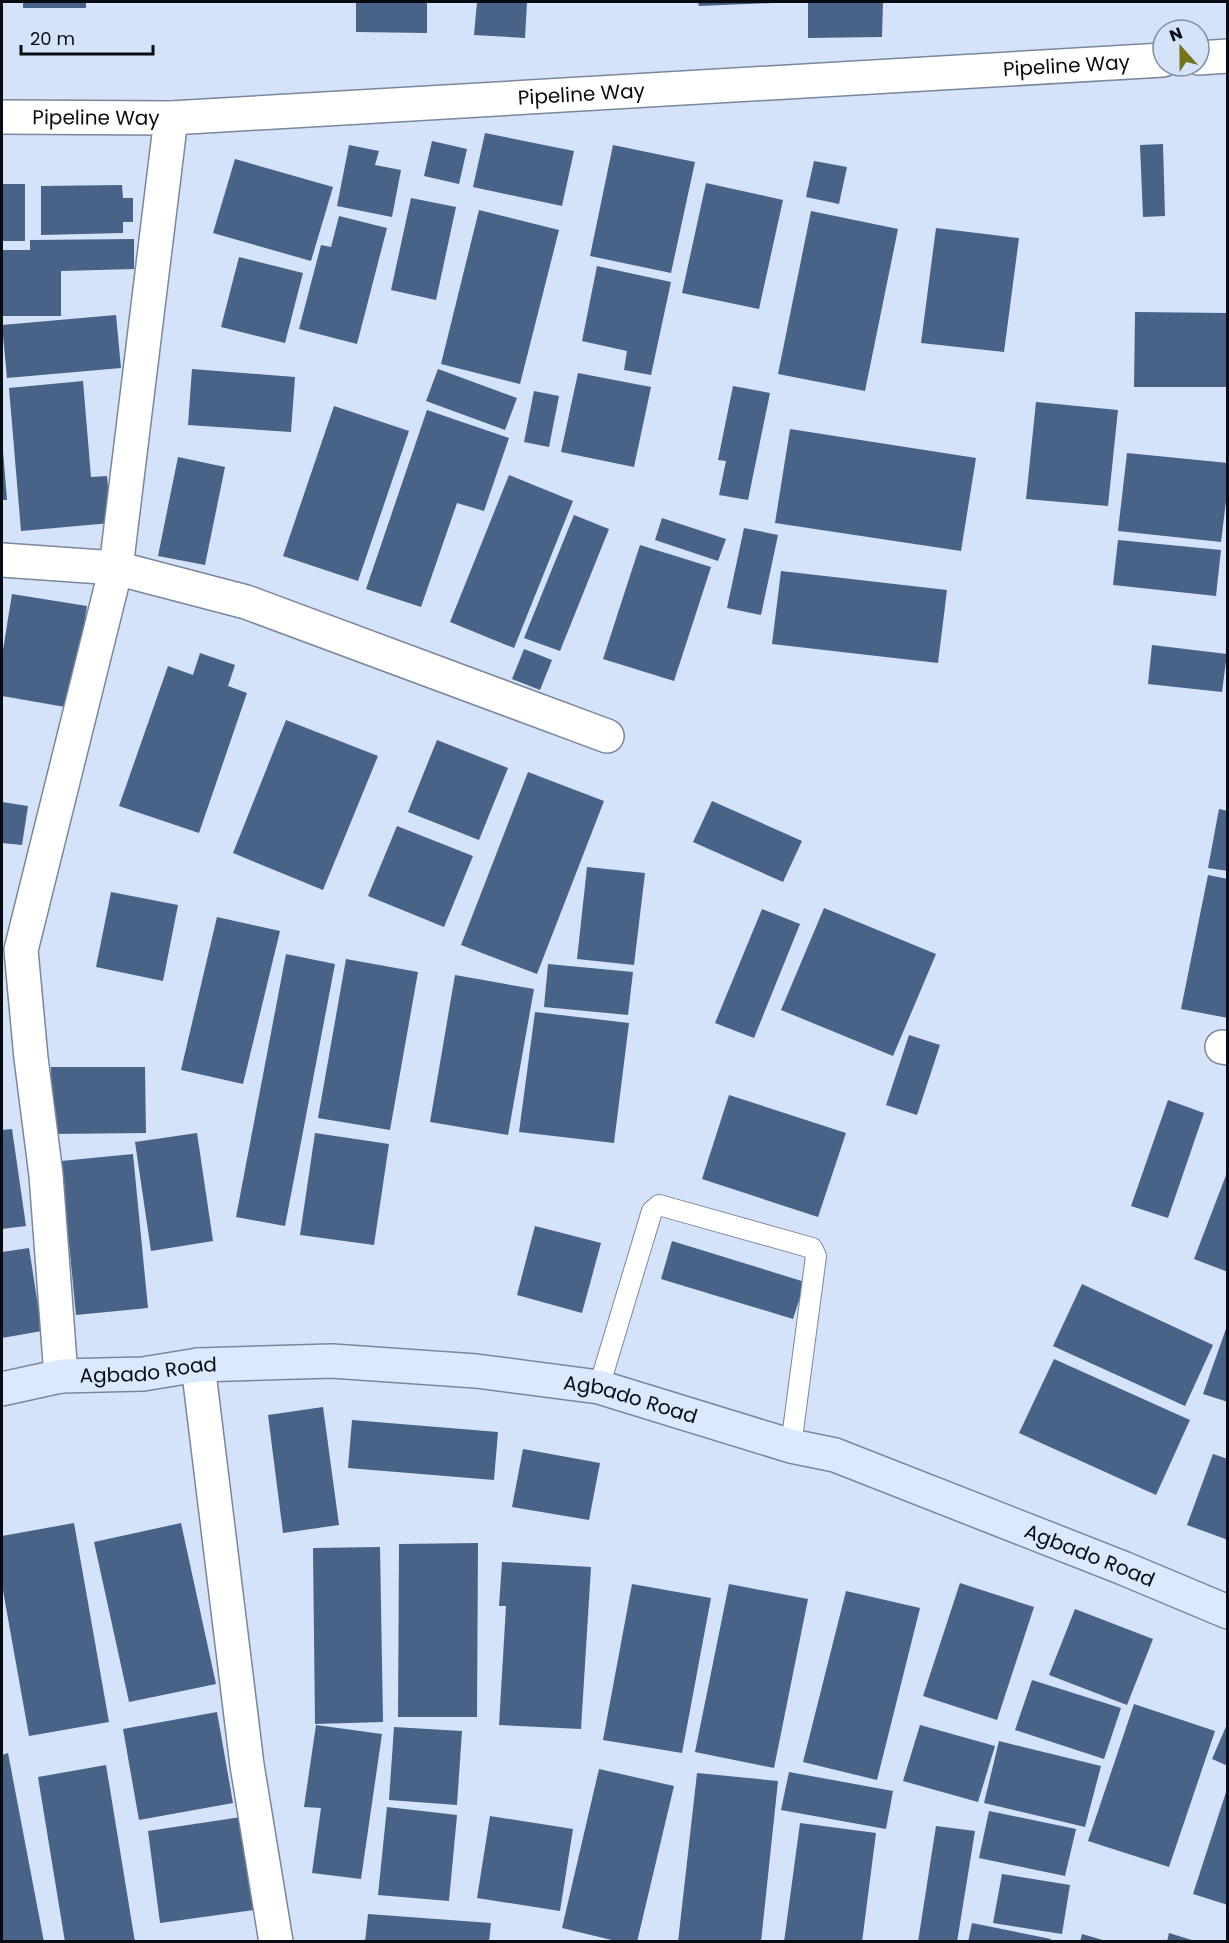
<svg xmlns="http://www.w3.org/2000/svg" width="1229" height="1943" viewBox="0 0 1229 1943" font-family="Poppins,sans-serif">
  <rect width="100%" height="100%" fill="#d4e3fa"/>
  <g fill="#496288">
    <rect x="23" y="2" width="63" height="6"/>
    <path d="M356,2h71v31l-71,-1z"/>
    <path d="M477,2h50l-2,36 -51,-3z"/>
    <path d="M698,2h74v1l-73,3z"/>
    <path d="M808,2h75l-1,35 -74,1z"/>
    <path d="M485,133l89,18 -12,55 -89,-19z"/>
    <path d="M432,141l35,8 -8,35 -35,-8z"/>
    <path d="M1163,144l2,72 -22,1 -3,-72z"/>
    <path d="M349,145l30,6 -4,14 26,5 -9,47 -55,-11z"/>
    <path d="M613,145l82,17 -24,111 -81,-17z"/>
    <path d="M235,159l98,28 -22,74 -98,-28z"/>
    <path d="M814,161l33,6 -8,37 -33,-7z"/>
    <path d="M706,183l77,17 -24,109 -77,-16z"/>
    <rect x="2" y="184" width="23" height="57"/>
    <path d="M122,185l1,13h10v24h-10v11l-82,2v-49z"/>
    <path d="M411,198l45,9 -20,93 -45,-10z"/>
    <path d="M479,210l80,20 -39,154 -79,-20z"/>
    <path d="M811,211l87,18 -33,162 -87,-17z"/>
    <path d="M339,216l48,12 -30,116 -58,-15 22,-84 10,2z"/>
    <path d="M936,228l83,10 -15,114 -83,-9z"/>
    <path d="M134,239v30l-73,2v45h-59v-66h28v-10z"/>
    <path d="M239,257l64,16 -18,70 -64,-16z"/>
    <path d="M597,266l74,16 -20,93 -27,-5 3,-19 -45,-10z"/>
    <path d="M1135,312l93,1v74h-94z"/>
    <path d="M116,315l5,53 -114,10 -5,-53z"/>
    <path d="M192,369l103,8 -4,55 -103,-7z"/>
    <path d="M438,369l79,29 -12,32 -79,-29z"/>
    <path d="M578,373l73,14 -17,80 -73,-15z"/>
    <path d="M83,381l8,96 16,-1 4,47 -90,8 -12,-143z"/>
    <path d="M733,386l37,7 -22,107 -29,-5 7,-34 -8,-1z"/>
    <path d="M534,391l25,5 -10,51 -25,-5z"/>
    <path d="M1036,402l82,8 -10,96 -82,-7z"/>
    <path d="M334,406l75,25 -51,150 -75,-25z"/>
    <path d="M427,410l82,28 -25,73 -27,-8 -36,104 -55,-18z"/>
    <path d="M790,429l186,29 -15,93 -186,-28z"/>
    <path d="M2,451h1l4,49h-5z"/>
    <path d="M1127,453l101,10v22l-7,57 -103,-11z"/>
    <path d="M178,457l47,10 -20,98 -47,-9z"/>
    <path d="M509,475l64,26 -59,147 -64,-26z"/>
    <path d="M574,515l35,14 -49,122 -36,-13z"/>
    <path d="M662,518l64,21 -8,22 -63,-21z"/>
    <path d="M744,528l34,7 -17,80 -34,-7z"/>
    <path d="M1118,540l103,10 -5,46 -103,-11z"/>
    <path d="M640,545l71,22 -37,114 -71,-22z"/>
    <path d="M781,571l166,19 -9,73 -166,-19z"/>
    <path d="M12,594l75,12 -16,102 -69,-12v-40z"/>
    <path d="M1152,645l75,9 -5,38 -74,-8z"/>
    <path d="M524,649l28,11 -12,30 -28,-11z"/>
    <path d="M200,653l35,12 -7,21 19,7 -48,140 -80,-27 49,-140 25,9z"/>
    <path d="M286,720l92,36 -55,134 -90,-37z"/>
    <path d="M437,740l71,28 -29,72 -71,-28z"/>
    <path d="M528,772l76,29 -67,173 -76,-29z"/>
    <path d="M712,801l90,40 -19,41 -90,-40z"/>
    <path d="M2,802l26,4 -6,39 -20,-2z"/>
    <path d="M1219,809l9,2v60l-20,-3z"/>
    <path d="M397,826l76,30 -29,71 -76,-31z"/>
    <path d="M587,867l58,6 -11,92 -57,-6z"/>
    <path d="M1208,875l20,4v139l-47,-9z"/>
    <path d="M111,892l67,13 -15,76 -67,-14z"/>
    <path d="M824,908l112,46 -43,102 -112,-46z"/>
    <path d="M762,909l38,15 -46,114 -39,-15z"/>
    <path d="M217,917l63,14 -37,153 -62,-14z"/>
    <path d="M286,954l49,10 -50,262 -49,-9z"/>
    <path d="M346,959l72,13 -28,158 -72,-12z"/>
    <path d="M548,964l85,8 -5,43 -84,-8z"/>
    <path d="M455,975l79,14 -26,146 -78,-13z"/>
    <path d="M535,1012l94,11 -15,120 -95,-11z"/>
    <path d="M909,1035l31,10 -23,70 -31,-10z"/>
    <path d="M51,1067h94l1,66 -95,1z"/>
    <path d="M729,1095l117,38 -28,84 -116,-38z"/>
    <path d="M1168,1100l36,13 -36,105 -37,-12z"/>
    <path d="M12,1129l14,97 -24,3v-99z"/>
    <path d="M197,1133l16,108 -62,10 -16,-109z"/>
    <path d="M315,1133l74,11 -15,101 -74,-10z"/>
    <path d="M133,1154l15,154 -72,7 -15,-154z"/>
    <path d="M1228,1170v102l-34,-13z"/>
    <path d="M535,1226l66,17 -19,70 -65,-18z"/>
    <path d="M672,1241l133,41 -12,37 -132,-40z"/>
    <path d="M29,1248l13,83 -40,7v-86z"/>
    <path d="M1082,1284l131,61 -28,61 -132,-60z"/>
    <path d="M1228,1323v79l-25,-8z"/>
    <path d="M1054,1359l136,61 -34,75 -137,-62z"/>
    <path d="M323,1407l16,118 -56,8 -15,-118z"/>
    <path d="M352,1420l146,12 -4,48 -146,-12z"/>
    <path d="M523,1449l77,14 -11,57 -77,-13z"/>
    <path d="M1213,1454l15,5v81l-41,-15z"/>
    <path d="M74,1523l35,199 -80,14 -27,-151v-49z"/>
    <path d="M181,1523l35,161 -87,18 -35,-160z"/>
    <path d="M478,1543l-1,174h-79l1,-173z"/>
    <path d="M380,1547l3,175 -68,2 -2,-176z"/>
    <path d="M502,1562l89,5 -10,162 -82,-4 7,-119h-7z"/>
    <path d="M960,1583l74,24 -37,113 -74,-24z"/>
    <path d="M632,1584l79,14 -29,155 -79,-13z"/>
    <path d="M729,1584l79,15 -34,169 -79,-16z"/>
    <path d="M846,1591l74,17 -43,172 -74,-18z"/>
    <path d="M1075,1609l78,30 -26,66 -78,-30z"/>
    <path d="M1032,1680l89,28 -17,51 -89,-29z"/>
    <path d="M1134,1704l81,27 -46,136 -81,-26z"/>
    <path d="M217,1712l16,91 -94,17 -16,-91z"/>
    <path d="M1228,1722v44l-16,-7z"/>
    <path d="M316,1725l66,9 -21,145 -49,-6 9,-65 -17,-1z"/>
    <path d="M920,1725l75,21 -17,56 -75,-21z"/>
    <path d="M394,1727l68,4 -5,74 -68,-5z"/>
    <path d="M999,1741l102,25 -16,61 -101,-24z"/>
    <path d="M8,1753l36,189h-42v-187z"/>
    <path d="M106,1765l29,177h-70l-27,-165z"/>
    <path d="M599,1769l75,17 -37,156h-17l-58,-14z"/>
    <path d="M789,1772l104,19 -7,38 -105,-19z"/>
    <path d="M697,1773l81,8 -17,161h-83z"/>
    <path d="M1228,1786v119l-35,-11z"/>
    <path d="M387,1807l70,8 -8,86 -71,-6z"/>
    <path d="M989,1811l87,18 -11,47 -86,-18z"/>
    <path d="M490,1816l83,13 -13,82 -83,-13z"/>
    <path d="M241,1817l13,93 -94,13 -12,-92z"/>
    <path d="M800,1823l76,10 -14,109h-78z"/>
    <path d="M936,1826l39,5 -18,111h-39z"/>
    <path d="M1002,1874l68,11 -8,49 -69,-11z"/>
    <path d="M368,1914l123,9 -2,19h-124z"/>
    <path d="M972,1923l79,16 -1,3h-82z"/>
    <path d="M1169,1933l26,8v1h-28z"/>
    <path d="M1082,1934l24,7v1h-26z"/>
  </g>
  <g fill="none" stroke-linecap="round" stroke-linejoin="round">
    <defs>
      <path id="service" d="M599,1387l53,-176 7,-6 153,43 4,8 -25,190"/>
      <g id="minor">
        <path d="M1199,58l29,-2"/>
        <path id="s1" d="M2,117l169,1 992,-58"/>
        <path d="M2,560l114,8 130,34 361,134"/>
        <path d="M1222,1047l6,1"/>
        <path d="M198,1365l49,400 29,177"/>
        <path d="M61,1376l-15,-201 -15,-117 -10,-108 95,-382 55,-450"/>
      </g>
      <g id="secondary">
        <path id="s2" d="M2,1389l59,-13 82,-2 55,-9 134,-4 144,10 123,16 192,59 44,9 288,113 105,44"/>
      </g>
    </defs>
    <use href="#service" stroke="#79879b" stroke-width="22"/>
    <use href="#minor" stroke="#79879b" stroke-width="36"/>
    <use href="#secondary" stroke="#79879b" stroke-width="36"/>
    <use href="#service" stroke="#fff" stroke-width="20"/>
    <use href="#minor" stroke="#fff" stroke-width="33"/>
    <use href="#secondary" stroke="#dbe9fe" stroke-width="33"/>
  </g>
  <g text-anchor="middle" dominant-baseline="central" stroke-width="5" stroke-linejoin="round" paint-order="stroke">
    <g font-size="20" fill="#070c13" stroke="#d4e3fa">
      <text stroke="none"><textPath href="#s1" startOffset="1066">Pipeline Way</textPath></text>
      <text stroke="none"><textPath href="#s1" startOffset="580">Pipeline Way</textPath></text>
      <text stroke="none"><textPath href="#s1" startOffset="94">Pipeline Way</textPath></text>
      <text stroke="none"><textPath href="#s2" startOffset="148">Agbado Road</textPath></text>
      <text stroke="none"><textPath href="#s2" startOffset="634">Agbado Road</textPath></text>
      <text stroke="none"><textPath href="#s2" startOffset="1120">Agbado Road</textPath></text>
    </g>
  </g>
  <rect width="1229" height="1943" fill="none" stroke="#070c13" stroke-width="6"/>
  <g transform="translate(1181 48) rotate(339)"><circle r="28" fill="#d4e3fa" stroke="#828d9e" stroke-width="1.5"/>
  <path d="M0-4.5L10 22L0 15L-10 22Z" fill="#757419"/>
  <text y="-9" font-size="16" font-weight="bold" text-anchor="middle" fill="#070c13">N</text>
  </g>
  <path d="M21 45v9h132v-9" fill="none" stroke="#070c13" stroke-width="3"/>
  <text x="30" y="45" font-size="18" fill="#070c13" stroke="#d4e3fa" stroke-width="4.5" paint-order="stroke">20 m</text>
</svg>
